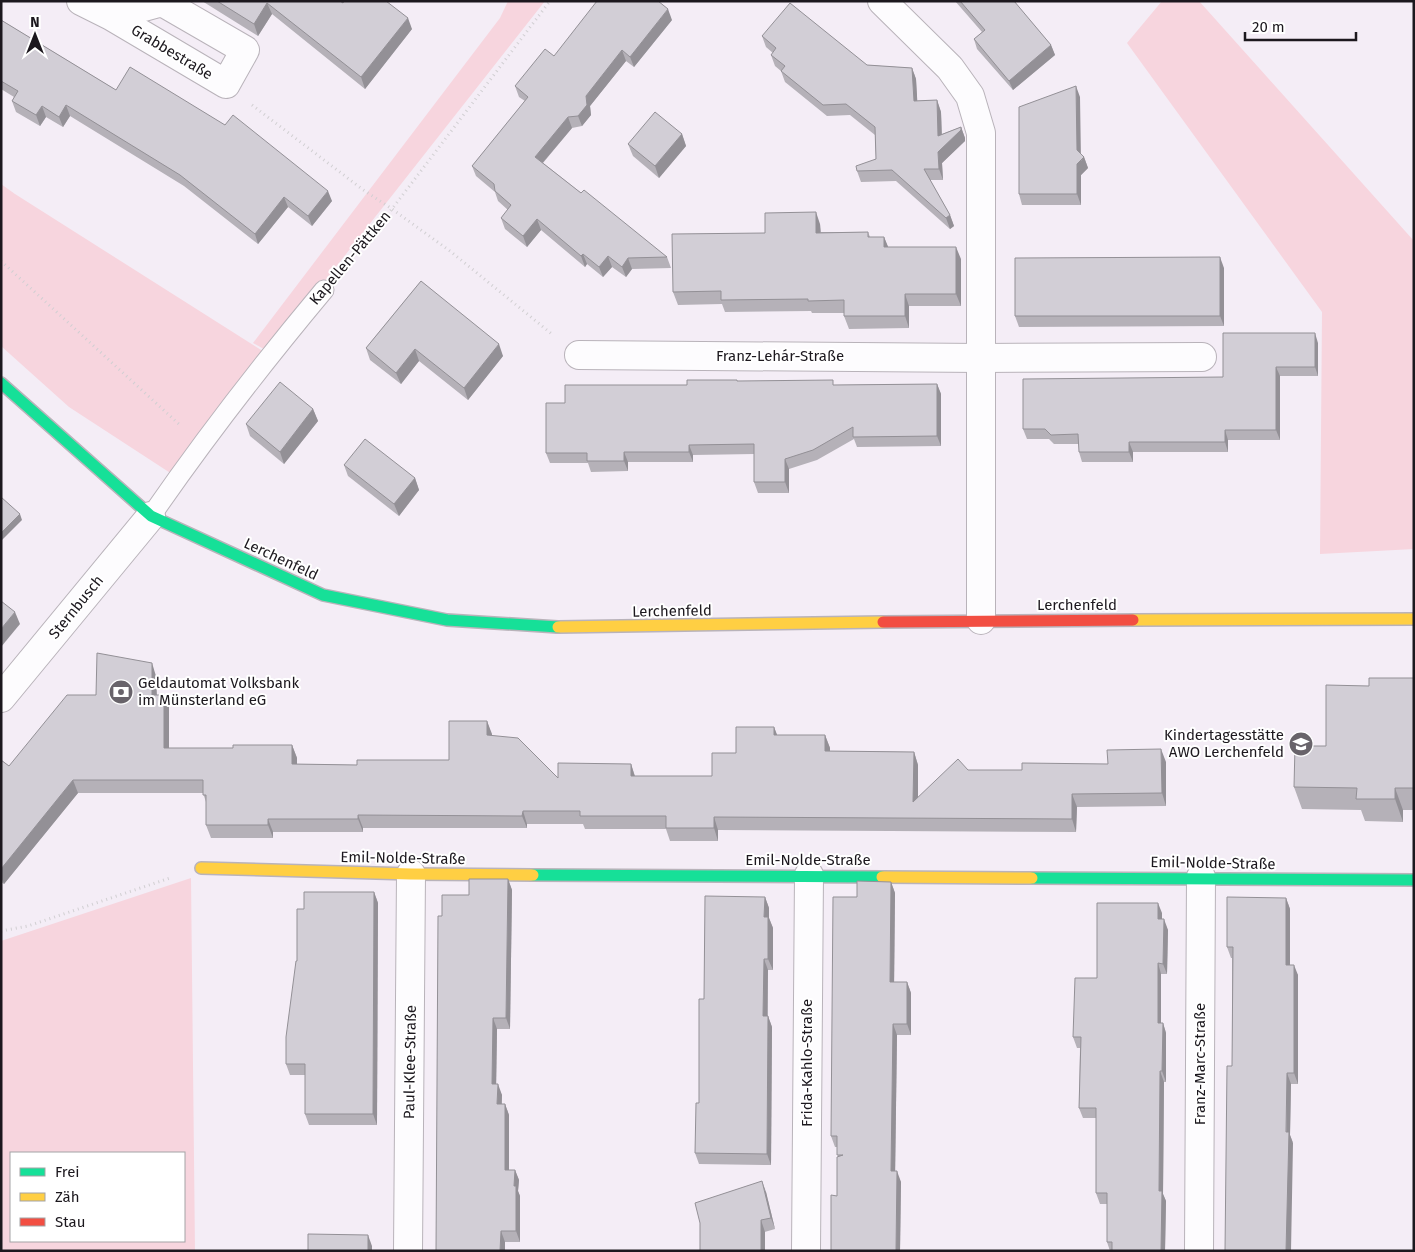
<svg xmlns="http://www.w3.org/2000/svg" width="1415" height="1252" viewBox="0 0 1415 1252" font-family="'Fira Sans',sans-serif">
  <rect width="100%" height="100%" fill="#f4edf6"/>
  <g fill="#f7d5de" fill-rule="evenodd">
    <path d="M508,1h37l-276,351 -16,-9 247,-325z"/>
    <path d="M1162,1h37l215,240v308l-94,5 2,-242 -195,-269z"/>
    <path d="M1,184l14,10 254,161 -91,123 -109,-71 -68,-61z"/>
    <path d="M191,878l4,373h-194v-310zM11,1153h173v88h-173z"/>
  </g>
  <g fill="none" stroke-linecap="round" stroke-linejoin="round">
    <defs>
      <path id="lane" d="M151,516c54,-78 112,-153 173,-226"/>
      <g id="street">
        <path d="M81,1l30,15 115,68 19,-34 -83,-48 -51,14"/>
        <path d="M882,1l68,67 20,28 11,37v487"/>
        <path d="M579,355l402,3 221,-1"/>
        <path d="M1,698l150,-182"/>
        <path d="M408,1251l3,-377"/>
        <path d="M806,1251l3,-376"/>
        <path d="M1199,1251l2,-374"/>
      </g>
      <g id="fast">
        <path d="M1,383l150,133 172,79 124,25 111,7"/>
        <path d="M533,875l349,2"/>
        <path d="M1032,878l382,2"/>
      </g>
      <g id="slow">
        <path d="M1133,620l281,-1"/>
        <path d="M558,627l325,-5"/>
        <path d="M201,868l210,6 122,1"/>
        <path d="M882,877l150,1"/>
      </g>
      <path id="jam" d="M883,622l250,-2"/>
    </defs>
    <use href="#lane" stroke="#b9b3ba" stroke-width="21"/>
    <use href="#street" stroke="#b9b3ba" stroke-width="30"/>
    <use href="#fast" stroke="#b9b3ba" stroke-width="14"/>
    <use href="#slow" stroke="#b9b3ba" stroke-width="14"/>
    <use href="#jam" stroke="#b9b3ba" stroke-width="14"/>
    <g stroke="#d1cfd2" stroke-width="3" stroke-dasharray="1 4" stroke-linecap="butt">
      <path d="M252,105l110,84 30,20 58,42 103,84"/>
      <path d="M1,261l180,165"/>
      <path d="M342,268l50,-59 158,-208"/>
      <path d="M1,931l27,-5 142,-48"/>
    </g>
    <use href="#lane" stroke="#fdfcfe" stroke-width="19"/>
    <use href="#street" stroke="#fdfcfe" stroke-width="28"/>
    <use href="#fast" stroke="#16e098" stroke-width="11"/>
    <use href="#slow" stroke="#ffcf43" stroke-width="11"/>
    <use href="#jam" stroke="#f24e42" stroke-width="11"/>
  </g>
  <g fill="#b5b1b8">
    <path d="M202,1h138l3,2 69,26 -47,60 -93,-75 -14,22z"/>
    <path d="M955,1h62l-2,2 36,42 4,10 -42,35 -36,-41 -3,-10 8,-7z"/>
    <path d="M1,20l115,70 216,111 -20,25 -24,-19 -30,37 -74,-58 -114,-70 -7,11 -17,-10 -6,9 -24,-14 -4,-11 2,-4 -13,-8z"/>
    <path d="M672,20l-38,47 -8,-6 -36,45 1,9 -9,11 -10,2 -29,35 38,30 86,64 4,11 -39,1 -6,8 -14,-10 -9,10 -16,-13 -2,3 -44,-37 -14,17 -22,-18 -4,-11 7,-8 -10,-9 -3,-9 -19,-16 -4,-10 53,-65 -6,-4 -4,-11 39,-30z"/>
    <path d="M762,36l105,29 45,3 4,11 1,22 20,-1 4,12 1,22 19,-7 4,11v3l-23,22 1,17h-13l20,35 4,11 -4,3 -54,-48 -35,1 -4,-11 19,-12 -1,-24 -25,-20 -23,1 -42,-34 -4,-11 -6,-5 -4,-11 2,-2 -7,-6z"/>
    <path d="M1080,97v57l4,3 4,11 -7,7v30h-59l-3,-11z"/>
    <path d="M682,134l4,12 -27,32 -26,-22 -5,-12z"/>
    <path d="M820,224l1,8h47l2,5h14l4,10 73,12v47h-52v22l-60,1 -5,-13v-3h-32l-1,-2 -86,1 -3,-8 -44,1 -5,-13 92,-59z"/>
    <path d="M1224,268v58l-205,1 -4,-11z"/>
    <path d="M421,281l82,75 -35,44 -49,-39 -18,23 -31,-24 -4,-12z"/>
    <path d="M1318,343v33h-38v64h-52v12h-95v10h-51l-3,-10v-8h-25l-5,-5h-22l-4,-10 200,-52z"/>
    <path d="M738,381l96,4 103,-1 4,10v52l-84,1 -3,-8 -37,21 -28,9v24h-31l-4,-11v-28l-61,1v7h-65v9l-37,1 -3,-9h-38l-4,-10 19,-50 122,-18z"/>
    <path d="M313,409l5,12 -34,43 -34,-28 -4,-12z"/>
    <path d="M344,465l71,13 4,12 -20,26 -51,-40z"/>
    <path d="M156,676l1,19h7l5,12v41h64l59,-3 5,13v6l60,1 92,-5 38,-39 5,15 66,42 73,-14 4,12h77l24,-23 38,-26 3,8h48l5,13v3l84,1 4,13v33l50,-28h54l86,-6 58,-2v44l-89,1 -1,25 -358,-2v11h-48l-4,-12h-81l-2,-5h-56v4h-164v4h-90v6h-62l-5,-13v-23l-3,-9h-125l-74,91 -3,-2v-122l8,6 87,-71z"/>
    <path d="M1414,678v132h-11v12l-38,-1 -4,-11 -59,-1 -8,-22 32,-41 43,-60z"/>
    <path d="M508,879l4,11 -2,139h-13l-1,55 6,11v9h3l4,11v55h6l4,10 -1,11 2,5v46h-15v9h-69l33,-356z"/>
    <path d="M891,882l4,11 -1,89h13l4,11v42h-14l-2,136 6,11 -1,69h-69l6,-55 1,-40 -1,-9h-2l-4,-11 26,-239z"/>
    <path d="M374,892l4,11 -1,222h-68l-4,-11v-39h-15l-4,-11 11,-103 7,-52z"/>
    <path d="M765,897l4,11v10l4,10v42h-5v46l4,11 -1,138 -72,-1 -4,-11 4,-50 5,-104z"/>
    <path d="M1286,898l4,11v56l8,10v109h-7l-1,51 3,8 -61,-77v-108h-1l-4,-11z"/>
    <path d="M1162,913v6l6,11 -1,44h-6v49h2l3,10v49h-2l-1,112 3,7 -1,50h-55l-3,-9v-38h-7l-4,-11v-75h-13l-4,-10 1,-60h-3l-4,-11 24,-59z"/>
    <path d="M766,1192l9,37 -75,22z"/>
  </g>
  <g fill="#939096">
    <path d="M267,3l5,11 -14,22 -4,-12z"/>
    <path d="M668,9l4,11 -38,47 -4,-10z"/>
    <path d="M408,18l4,11 -47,60 -4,-12z"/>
    <path d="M1051,45l4,10 -42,35 -4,-9z"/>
    <path d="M622,50l4,11 -36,45 1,9 -9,11 -4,-10 8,-20z"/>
    <path d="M912,68l4,11 2,33 -4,-11z"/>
    <path d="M1076,86l4,11 1,64 3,-4 4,11 -7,7v30l-4,-11z"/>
    <path d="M937,100l4,12 1,35 -4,-11z"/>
    <path d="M66,105l4,11 -7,11 -4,-10z"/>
    <path d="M42,106l4,11 -6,9 -4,-11z"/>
    <path d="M568,117l4,11 -33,39 -4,-10z"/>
    <path d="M961,127l4,11v3l-23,22 1,17 -4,-11 -1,-17z"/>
    <path d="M682,134l4,12 -27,32 -4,-12z"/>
    <path d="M328,191l4,10 -20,25 -4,-10z"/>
    <path d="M284,197l4,10 -30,37 -3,-10z"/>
    <path d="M816,212l4,12 1,21 -5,-12z"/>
    <path d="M950,215l4,11 -4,3 -4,-11z"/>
    <path d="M537,219l4,11 -14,17 -4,-11z"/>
    <path d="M884,237l5,12 -5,-2z"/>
    <path d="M956,247l5,12v47l-5,-12z"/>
    <path d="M583,254l4,10 -2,3 -4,-11z"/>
    <path d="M608,256l4,11 -9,10 -4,-10z"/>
    <path d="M1220,257l4,11v58l-4,-10z"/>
    <path d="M628,258l4,11 -6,8 -4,-10z"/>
    <path d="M905,294l4,12v22l-4,-12z"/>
    <path d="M1315,333l3,10v33l-3,-9z"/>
    <path d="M499,344l4,12 -35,44 -4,-12z"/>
    <path d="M415,349l4,12 -18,23 -5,-11z"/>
    <path d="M1276,367l4,9v64l-4,-10z"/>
    <path d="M937,384l4,10v52l-4,-10z"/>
    <path d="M313,409l5,12 -34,43 -4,-12z"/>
    <path d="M1225,430l3,10v12l-3,-10z"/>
    <path d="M1129,442l4,10v10l-4,-10z"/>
    <path d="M689,445l4,10v7l-4,-10z"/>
    <path d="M624,452l4,10v9l-4,-10z"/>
    <path d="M785,459l4,10v24l-4,-11z"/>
    <path d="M415,478l4,12 -20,26 -5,-12z"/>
    <path d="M20,514l2,6 -21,21v-8z"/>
    <path d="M15,612l5,12 -19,23v-18z"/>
    <path d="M152,663l4,13 1,31 -5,-12z"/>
    <path d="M164,695l5,12v54l-5,-13z"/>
    <path d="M487,721l5,13v14l-5,-13z"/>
    <path d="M774,727l5,13 -5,-5z"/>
    <path d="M825,735l5,13v16l-5,-13z"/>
    <path d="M292,745l5,13v19l-5,-13z"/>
    <path d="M1161,749l5,13v44l-4,-13z"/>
    <path d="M914,752l4,13v50l-5,-13z"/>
    <path d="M631,764l4,13 -4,-1z"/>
    <path d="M73,780l5,13 -74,91 -3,-7v-8z"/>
    <path d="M1395,788l8,22v12l-8,-23z"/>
    <path d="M1072,794l5,13 -1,25 -4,-13z"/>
    <path d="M523,811l4,13v4l-5,-12z"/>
    <path d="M358,815l5,13v4l-5,-13z"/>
    <path d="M714,817l4,13v11l-4,-13z"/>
    <path d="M268,819l5,13v6l-5,-13z"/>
    <path d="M508,879l4,11 -2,139 -4,-11z"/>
    <path d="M891,882l4,11 -1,100 -4,-11z"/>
    <path d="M374,892l4,11 -1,222 -4,-11z"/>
    <path d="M765,897l4,11v10l4,10v42l-5,-11 -4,-42z"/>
    <path d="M1286,898l4,11v66l-4,-10z"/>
    <path d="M1158,903l4,10v17l-4,-11z"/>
    <path d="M1164,919l4,11 -1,44 -4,-10z"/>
    <path d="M764,959l4,11 -1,57 -4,-11z"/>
    <path d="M1158,963l3,11v59l-3,-10z"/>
    <path d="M1294,965l4,10v109l-4,-11z"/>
    <path d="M907,982l4,11v42l-4,-11z"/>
    <path d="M768,1016l4,11 -1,138 -4,-11z"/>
    <path d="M493,1018l4,11 -1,66 -4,-11z"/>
    <path d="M1163,1023l3,10v49l-4,-11z"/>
    <path d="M893,1024l4,11 -2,147 -4,-11z"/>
    <path d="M1160,1071l4,11 -1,112 3,7 -1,50h-4l-2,-60z"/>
    <path d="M1287,1073l4,11 -1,51 3,8 -2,108h-5z"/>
    <path d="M498,1084l4,11 -1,20 -4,-11z"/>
    <path d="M505,1104l4,11v65l-4,-10z"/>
    <path d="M515,1170l4,10 -1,11 2,5v46l-4,-11 -2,-45z"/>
    <path d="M897,1171l4,11 -1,69h-4z"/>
    <path d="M762,1181l4,11 9,37 -4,-11z"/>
    <path d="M761,1220l4,12v19h-4z"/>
    <path d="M501,1231l4,11v9h-5z"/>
    <path d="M368,1235l4,11v5h-4z"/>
  </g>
  <g fill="#d2ced6" stroke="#939096">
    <path d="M217,1h123l3,2 1,-2h42l22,17 -47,59 -94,-74 -13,21z"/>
    <path d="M597,1h61l10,8 -38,48 -8,-7 -36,46 1,9 -9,11 -10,1 -33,40 46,36 3,-3 83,67 -39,1 -6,9 -14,-11 -9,11 -16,-13 -2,2 -44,-37 -14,17 -22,-18 10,-13 -16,-14 -1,-7 -22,-18 56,-69 -13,-11 30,-37 9,7z"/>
    <path d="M960,1h54l37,44 -42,36 -35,-42 11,-9z"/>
    <path d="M790,3l77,62 45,3 2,33 23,-1 1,36 23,-9v3l-23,22 1,17h-15l26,46 -4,3 -54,-48 -35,1 -1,-5 20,-7 -1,-32 -29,-23 -23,1 -42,-34 4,-5 -14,-11 5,-7 -14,-12z"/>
    <path d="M1,20l115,70 14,-23 95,58 8,-10 95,76 -20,25 -24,-19 -29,37 -75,-59 -114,-70 -7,12 -17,-11 -6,9 -24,-14 6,-10 -17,-10z"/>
    <path d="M1076,86l1,64 7,7 -7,7v30h-58v-87z"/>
    <path d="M655,112l27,22 -27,32 -27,-22z"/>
    <path d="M816,212v21l52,-1v5h16v10h72v47h-51v22h-61v-16l-36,1v-2l-87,1v-9l-48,1 -1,-58 93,-1v-20z"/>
    <path d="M1220,257v59h-205v-58z"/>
    <path d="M421,281l78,63 -35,44 -49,-39 -19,24 -30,-25z"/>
    <path d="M1223,333h92v34h-39v63h-51v12h-96v10h-50l-1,-18 -27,1 -6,-6h-22v-50l200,-2z"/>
    <path d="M687,380h50v1l96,-1v5l104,-1v52l-84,1v-10l-40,23 -28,9v23h-31v-38l-65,1v7h-65v9h-37v-8h-41v-50h19v-18h122z"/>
    <path d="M280,382l33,27 -33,43 -34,-28z"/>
    <path d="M365,439l50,39 -21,26 -50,-39z"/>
    <path d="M1,497l19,17 -19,19z"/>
    <path d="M1,601l14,11 -14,17z"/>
    <path d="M97,653l55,10v32h12v53h69v-3h59v19l65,1v-5h92v-39h38v14l31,3 40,40v-15l73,1v12h81v-23h24v-26h38v8h51v16l89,1 -1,50 45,-43 10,11h54v-7l86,1 -1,-14 54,-1 1,44 -90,1v25l-358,-2v11h-48v-12h-86v-5h-57l-1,5 -164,-1v4h-90v6h-62v-30h-3v-15h-130l-72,89v-109l8,6 58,-71h29z"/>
    <path d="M1369,678h45v110h-19v11h-39l1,-11 -63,-1 1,-41h31v-61l43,1z"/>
    <path d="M469,879h39l-2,139h-13l-1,66h6l-1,20h8v66h10l-1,16h2v45h-15l-1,20h-64l2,-335h4v-21h27z"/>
    <path d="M857,881l34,1 -1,100h17v42h-14l-2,147h6l-1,80h-65v-56l6,1v-39l6,-2h-6v-19h-6l2,-239h24z"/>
    <path d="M304,892h70l-1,222h-68v-50h-19v-27l10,-76h1v-52h7z"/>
    <path d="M705,896l60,1 -1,20h4v42h-4l-1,57h5l-1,138 -72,-1 1,-50h3v-104h5z"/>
    <path d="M1227,897l59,1v67h8v108h-7l-1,59h3l-3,119h-61l2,-185h5l1,-119h-6z"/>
    <path d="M1097,903h61v16h6l-1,45 -5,-1v60h5l-1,48h-2l-1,120h3l-1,60h-49v-9h-5v-49h-11v-85h-17l2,-71h-8l2,-59h22z"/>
    <path d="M762,1181l9,37 -10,2v31h-61v-28l-5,-20z"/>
    <path d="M308,1234l60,1v16h-60z"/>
  </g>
  <defs>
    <symbol id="bank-disc" viewBox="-11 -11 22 22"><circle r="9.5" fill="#68636a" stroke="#fff"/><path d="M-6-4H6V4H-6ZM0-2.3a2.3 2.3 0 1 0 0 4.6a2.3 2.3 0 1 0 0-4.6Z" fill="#fff"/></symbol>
    <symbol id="school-disc" viewBox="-11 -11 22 22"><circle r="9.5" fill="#68636a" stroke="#fff"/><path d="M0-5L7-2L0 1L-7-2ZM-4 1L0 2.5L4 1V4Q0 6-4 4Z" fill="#fff"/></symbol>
  </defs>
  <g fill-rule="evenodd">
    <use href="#bank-disc" x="107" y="678" width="28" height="28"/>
    <use href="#school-disc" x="1287" y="730" width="28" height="28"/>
  </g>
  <g text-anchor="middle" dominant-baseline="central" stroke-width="4" stroke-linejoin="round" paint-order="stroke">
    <g font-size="15" fill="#1c181e" stroke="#fff">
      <text transform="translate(172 52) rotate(31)">Grabbestraße</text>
      <text transform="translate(350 258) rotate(-50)">Kapellen-Pättken</text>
      <text x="780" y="356">Franz-Lehár-Straße</text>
      <text transform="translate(281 559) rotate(25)">Lerchenfeld</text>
      <text x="1077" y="605">Lerchenfeld</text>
      <text transform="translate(76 607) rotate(-51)">Sternbusch</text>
      <text transform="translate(672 611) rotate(-1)">Lerchenfeld</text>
      <text transform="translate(403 858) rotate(1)">Emil-Nolde-Straße</text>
      <text x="808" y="860">Emil-Nolde-Straße</text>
      <text transform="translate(1213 863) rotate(1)">Emil-Nolde-Straße</text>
      <text transform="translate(410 1062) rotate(-89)">Paul-Klee-Straße</text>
      <text transform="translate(807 1063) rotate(-90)">Frida-Kahlo-Straße</text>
      <text transform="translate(1200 1064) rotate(-90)">Franz-Marc-Straße</text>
    </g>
    <g font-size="15" fill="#1c181e" stroke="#fff" text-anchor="start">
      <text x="138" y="683">Geldautomat Volksbank<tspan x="138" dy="17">im Münsterland eG</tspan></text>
      <text x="1284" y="735" text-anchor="end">Kindertagesstätte<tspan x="1284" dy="17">AWO Lerchenfeld</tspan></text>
    </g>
  </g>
  <rect width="1415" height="1252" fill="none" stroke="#1c181e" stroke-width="5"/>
  <rect x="10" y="1152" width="175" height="90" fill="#ffffff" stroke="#a4a3a5"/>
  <rect x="20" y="1168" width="25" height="8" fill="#16e098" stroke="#a4a3a5"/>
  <text x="55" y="1177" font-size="15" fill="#1c181e">Frei</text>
  <rect x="20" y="1193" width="25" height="8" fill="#ffcf43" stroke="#a4a3a5"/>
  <text x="55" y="1202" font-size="15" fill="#1c181e">Zäh</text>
  <rect x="20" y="1218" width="25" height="8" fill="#f24e42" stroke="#a4a3a5"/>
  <text x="55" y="1227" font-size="15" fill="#1c181e">Stau</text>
  <g transform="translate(35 35)" stroke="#ffffff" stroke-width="4" paint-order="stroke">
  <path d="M0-4L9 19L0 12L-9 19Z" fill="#1c181e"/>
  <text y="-8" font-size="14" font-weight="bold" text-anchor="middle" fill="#1c181e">N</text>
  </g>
  <path d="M1245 32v8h111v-8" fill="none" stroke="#1c181e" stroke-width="2.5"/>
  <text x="1252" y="32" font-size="15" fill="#1c181e" stroke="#ffffff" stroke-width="4" paint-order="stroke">20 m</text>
</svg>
